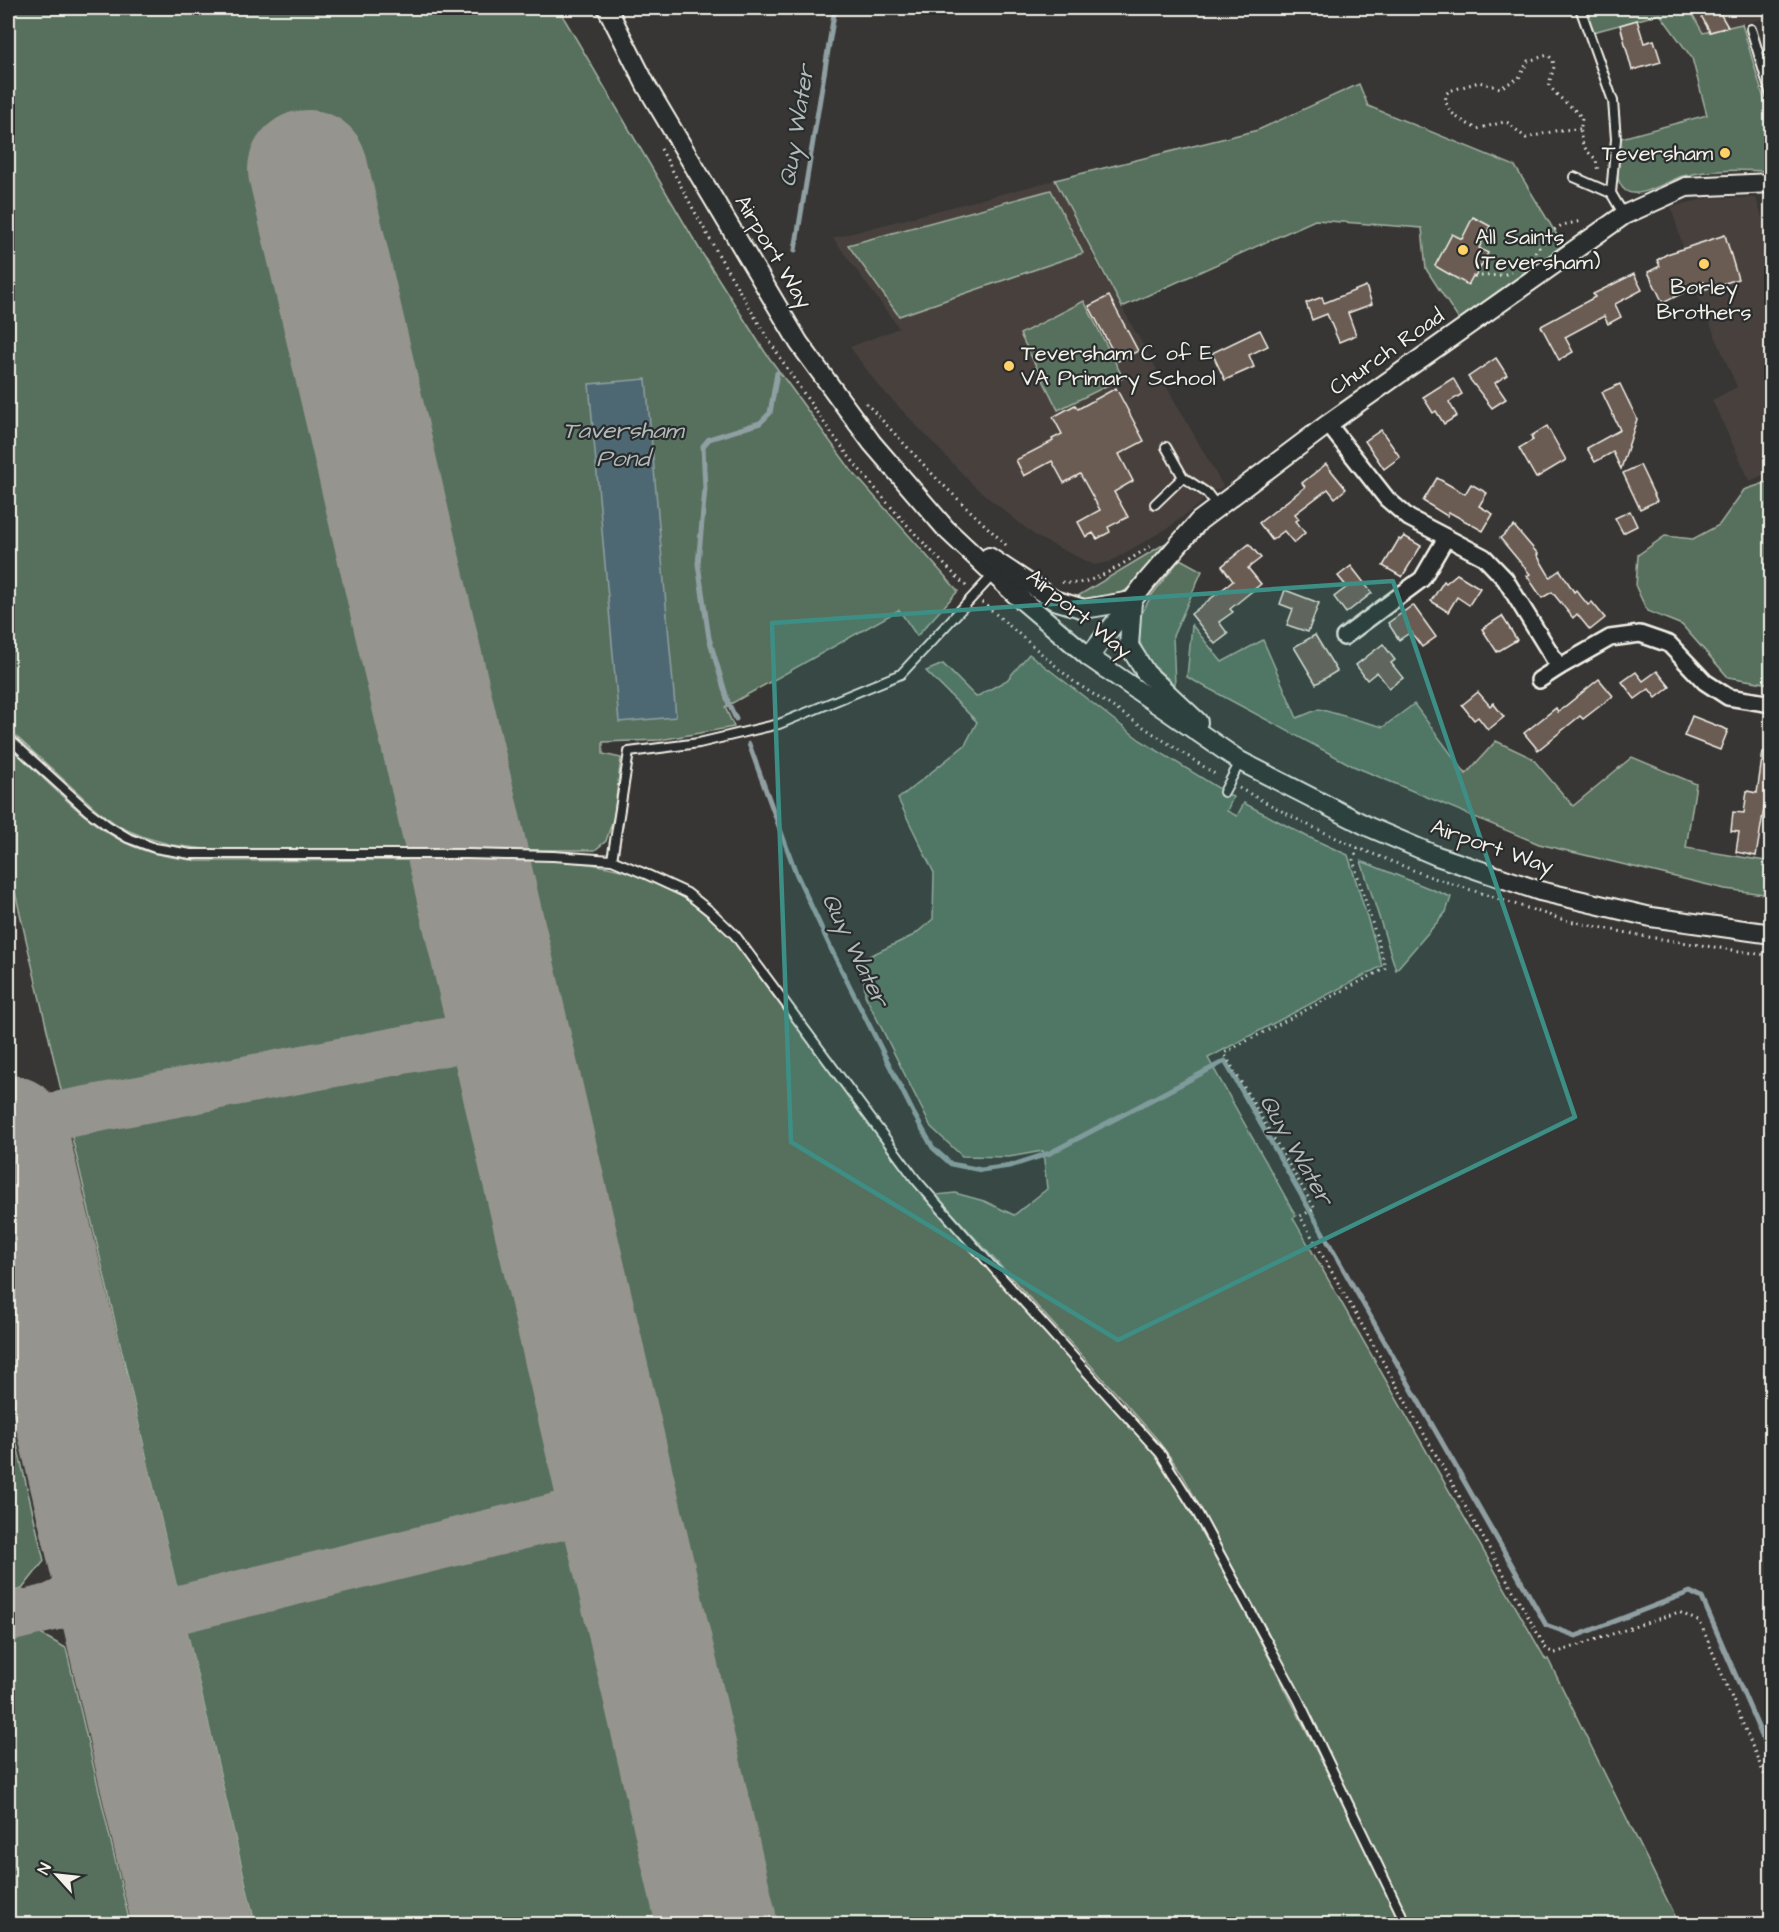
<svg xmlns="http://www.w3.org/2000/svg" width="1779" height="1932" viewBox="0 0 1779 1932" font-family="'Architects Daughter',sans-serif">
  <rect width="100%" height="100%" fill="#373635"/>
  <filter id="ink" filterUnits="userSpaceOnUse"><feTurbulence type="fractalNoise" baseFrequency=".0167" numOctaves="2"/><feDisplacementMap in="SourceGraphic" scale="12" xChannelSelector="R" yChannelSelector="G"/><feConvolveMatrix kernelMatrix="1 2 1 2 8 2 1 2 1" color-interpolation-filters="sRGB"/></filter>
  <g filter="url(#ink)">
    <g fill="#47413e">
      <path d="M1689,8h82v9l-68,16z"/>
      <path d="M1055,180l41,82 127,224 -5,4h-7l-8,6 -1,6 -34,26 -59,34 -15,3 -57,-28 -62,-50 -97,-102 -28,-38 49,-19 -66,-90z"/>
      <path d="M1708,198h48l15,47 1,128 -2,1 2,4 -1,93 -21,10 -38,-81 25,-13 -39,-91 -27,-89z"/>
    </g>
    <g fill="#56705d" stroke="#a5b0a2" stroke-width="1.5">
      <path d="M8,8h550l142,242 65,102 86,118 107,121 -41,45 -18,-26 -174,97 9,20 -74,13 -57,2v12l18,4 -7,58 -8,25 -11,9 -390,-1 -33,-4 -28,-8 -24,-10 -23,-17 -89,-81z"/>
      <path d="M1585,8h104l14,25 39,-9 29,99v48c-29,-1 -59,-2 -88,5 -14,4 -44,24 -57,15 -15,-11 -7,-37 -5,-53l86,-23 -15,-57 -32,-44 -67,18z"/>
      <path d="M1359,84l9,22 147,60 48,79 -104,75 -33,-51 -4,-41 -107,-8 -193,87 -67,-127 203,-50z"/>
      <path d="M1051,190l32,63 -184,63 -51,-71z"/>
      <path d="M1084,301l39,77 -65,32 -38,-76z"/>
      <path d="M1771,481h1l-1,203 -43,-7 -46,-52 -35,-14 -11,-24 2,-32 27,-19 28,3 26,-14 25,-35z"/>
      <path d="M1171,540c-18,21 -45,64 -76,61 -7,-1 -13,-3 -19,-4z"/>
      <path d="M1180,559l22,12 -29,65 2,49 -28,-25 -9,-22 1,-19 12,-23z"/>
      <path d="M1192,625l30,37 41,-22 34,78 22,-9 64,18 31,-23 52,70 30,-33 36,17 41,48 59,-49 64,27 -10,64 85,14v33l-46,-6 -186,-45 -186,-78 -166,-89z"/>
      <path d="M1029,654l111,86 93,57 -6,14 10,5 7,-13 62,33 42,19 34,111 -174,92 88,158 -3,2 253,442 2,-1 131,265h-267l-145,-294 -86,-158 -25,-34 -32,-36 -188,-207 19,-2 29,8 30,14 33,-26 -4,-38 -34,6 -47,-1 -31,-29 -66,-132 -2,-36 51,-24 19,-16 1,-46 -36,-74 67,-54 12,-23 -51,-51 17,-7 33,33 31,-17z"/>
      <path d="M8,745c33,30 77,78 116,97 23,12 49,16 75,19 83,0 167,-1 250,-1 58,0 120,-4 176,11 44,12 78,38 109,70l162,221 30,38 224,247c32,46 57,96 84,145 59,109 114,221 167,332h-1146l-247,-1062z"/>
      <path d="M1361,861l90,36 -5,15 -50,58z"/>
      <path d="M8,1406l36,155 -22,28 -14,4z"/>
      <path d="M37,1632l29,16 64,276h-122v-284z"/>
    </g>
    <path fill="#4e6873" stroke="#909fa2" stroke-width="1.5" d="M646,379l30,338 -57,5 -30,-338z"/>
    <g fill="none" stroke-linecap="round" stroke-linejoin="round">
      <g stroke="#909fa2" stroke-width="5">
        <path d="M795,250l40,-242"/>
        <path d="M736,719l-8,-17 -19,-64 -11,-74 7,-75 -2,-43 6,-7 51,-16 10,-10 7,-40"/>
        <path d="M749,744l47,129 37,80 81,161 19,34 18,16 30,6 29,-4 40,-13 175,-92 321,564 30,11 114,-44 12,6 70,161"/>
      </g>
      <g stroke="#96948e" stroke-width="48">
        <path d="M8,1125l500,-95"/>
        <path d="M87,1611c26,11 34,25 45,50"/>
        <path d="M8,1618l45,-11 23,-11 18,-21 9,-28 -4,-29"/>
        <path d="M123,1623l495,-121"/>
      </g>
      <g stroke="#96948e" stroke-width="120">
        <path d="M308,170l409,1754"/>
        <path d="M8,1135l108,455 77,334"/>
      </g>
    </g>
    <g fill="#6b5b53" stroke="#f4f1e8" stroke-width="1.5">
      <path d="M1697,8h20l11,19 -18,5z"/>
      <path d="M1637,20l7,23 10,-3 7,22 -29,8 -12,-45z"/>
      <path d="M1473,217l17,9 -11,22 9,5 -13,24 -2,-1 -5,9 -33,-19 17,-32 10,5z"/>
      <path d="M1725,235l13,44 -32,10 -2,-7 -41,21 -15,-31 12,-6 -3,-6 10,-6z"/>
      <path d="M1634,274l8,16 -27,14 6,13 -13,7 -4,-8 -39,21 8,15 -14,8 -18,-34 54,-29 -2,-3z"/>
      <path d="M1366,286l6,18 -24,9 8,22 -17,7 -12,-28 -15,6 -6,-17 16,-6 2,6z"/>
      <path d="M1109,296l29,55 -20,10 -29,-55z"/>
      <path d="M1260,330l8,16 -19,9 5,12 -29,13 -13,-27z"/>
      <path d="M1496,358l11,17 -12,8 11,16 -14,9 -24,-31z"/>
      <path d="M1453,378l9,16 -13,8 8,14 -13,8 -8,-13 -3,2 -10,-16z"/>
      <path d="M1620,384l17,35 -16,50 -8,-17 -18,10 -8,-14 33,-18 -18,-38z"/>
      <path d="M1116,388l28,53 -25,13 14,27 -19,11 14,25 -20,10 2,5 -13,7 -4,-6 -7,4 -8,-15 22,-12 -20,-36 -16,9 -12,-22 -28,15 -8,-16 37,-19 -1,-2 10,-5 -9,-17 22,-12 3,4z"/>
      <path d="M1547,426l19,34 -30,18 -17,-30 14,-8 -2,-4z"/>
      <path d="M1381,430l19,27 -16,12 -19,-28z"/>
      <path d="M1326,464l20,25 -11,9 -7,-9 -33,25 4,5 -3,2 9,12 -11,10 -10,-12 -12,9 -13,-17 46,-36 -3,-4z"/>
      <path d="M1640,465l17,36 -17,8 -17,-36z"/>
      <path d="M1437,478l28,16 6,-10 16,9 -8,13 14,8 -10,17 -34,-19 -2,4 -24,-15z"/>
      <path d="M1630,511l7,15 -14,7 -8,-15z"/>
      <path d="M1514,526l24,28 -1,1 13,22 10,-7 14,22 2,-2 12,15 4,-3 13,16 -15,12 -13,-16 -4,4 -21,-26 -10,6 -15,-22 3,-2 -30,-36z"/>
      <path d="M1404,536l17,10 -19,31 -19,-11 16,-27 2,1z"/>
      <path d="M1249,544l12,14 -13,10 13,16 -31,25 3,3 -14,10 9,12 -13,10 -24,-30 42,-33 -11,-15z"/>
      <path d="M1351,566l21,27 -26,20 -12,-16 13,-10 -9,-11z"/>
      <path d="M1457,574l23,14 -11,17 -12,-8 -9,15 -17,-11 13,-20 2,2z"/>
      <path d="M1285,590l34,13 -11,29 -21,-7 6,-16 -13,-5z"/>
      <path d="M1413,605l23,32 -14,10 -11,-15 -12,8 -11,-17z"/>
      <path d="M1502,616l15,24 -20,12 -15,-23z"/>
      <path d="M1315,635l22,36 -21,13 -22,-37z"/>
      <path d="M1383,644l12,16 -4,3 12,15 -14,10 -12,-16 -10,8 -11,-15z"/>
      <path d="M1657,671l13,16 -14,11 -7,-9 -14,10 -13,-17 14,-10 7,9z"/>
      <path d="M1599,679l14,17 -30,23 -3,-3 -42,34 -14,-17 32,-25 2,4z"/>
      <path d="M1478,692l12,14 3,-3 11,14 -16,13 -10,-13 -4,3 -12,-15z"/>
      <path d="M1692,716l36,14 -8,20 -36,-14z"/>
      <path d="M1763,752h9v45l-6,-1 -10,60 -20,-4 3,-20 -8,-1 2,-19 11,1 3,-22 10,2z"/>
    </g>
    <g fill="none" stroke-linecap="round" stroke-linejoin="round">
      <defs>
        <g id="service">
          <path d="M1580,8l33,93 3,38 -5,54 13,22"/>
          <path d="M1751,29l21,69"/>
          <path d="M1574,177l37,16"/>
          <path d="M1166,447l17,30 24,16 10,13"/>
          <path d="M1155,504l28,-27"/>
          <path d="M8,738l79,72 21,16 20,12 27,10 36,6h276l86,2 59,4 36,15 39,18 24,19 24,23 181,245 94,107 150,166 38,61 100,185 108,225"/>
          <path d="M1224,792l16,-30"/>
          <path d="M612,860l17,-108 70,-9 80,-19 122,-50 92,-99"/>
        </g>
        <g id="minor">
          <path d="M1328,424l59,75 22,19 75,39 21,22 54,88 51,-29 30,-4 29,10 36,38 23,15 44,7"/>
          <path d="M1344,637l78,-58 24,-41"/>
          <path d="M1539,680l20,-13"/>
        </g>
        <g id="tertiary">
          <path d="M607,8l40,79 152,256 73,100 74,86 70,66 73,62 151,104 129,66 68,29 103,35 111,26 121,17"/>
          <path d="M989,557l65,43 30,9 48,-8"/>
          <path d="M1132,601l-3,45 17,27 52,49"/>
          <path d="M1089,657l58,-76 52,-60 129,-97 296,-209 62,-28 86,-4"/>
        </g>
      </defs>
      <use href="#service" stroke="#f4f1e8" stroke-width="12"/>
      <use href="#minor" stroke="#f4f1e8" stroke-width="20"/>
      <use href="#tertiary" stroke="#f4f1e8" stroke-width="22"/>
      <g stroke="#f4f1e8" stroke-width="3" stroke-dasharray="1.5 4.5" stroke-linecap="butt">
        <path d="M1580,129l-21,1 -33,8 -18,-15 -4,-1 -27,7c-14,-8 -34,-16 -31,-35l3,-3 30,-9 21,6 19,-10 9,-17 20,-6 5,5 1,7 -5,17c7,14 23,21 33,34 -3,19 -2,29 14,41l2,14"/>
        <path d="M661,149c57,107 116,214 190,310 36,45 75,88 116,128"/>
        <path d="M1531,257l23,-27 8,-5 20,-4"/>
        <path d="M1481,276l22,-1 8,-3"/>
        <path d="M866,403l73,78 68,65"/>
        <path d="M1062,582c29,8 66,-23 91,-37"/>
        <path d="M982,602l91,79 145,95"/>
        <path d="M1239,788l65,35 54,25 70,28 136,44 84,17 124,19"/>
        <path d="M1358,848l-5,12 33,108 -162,85 91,156 -15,7 247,434 8,3 124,-41 21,10 72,171"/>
      </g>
      <use href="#service" stroke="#2a2d2e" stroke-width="8"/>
      <use href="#minor" stroke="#2a2d2e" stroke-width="15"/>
      <use href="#tertiary" stroke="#2a2d2e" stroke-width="18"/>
    </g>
  </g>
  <path fill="#3d8f86" fill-opacity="0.2" stroke="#3d8f86" stroke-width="4.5" stroke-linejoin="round" d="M1393,581l182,536 -457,223 -327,-198 -19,-519z"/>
  <g fill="#ffd166" stroke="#2a2d2e" stroke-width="2">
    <circle cx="1725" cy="153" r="6"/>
    <circle cx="1463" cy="250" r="6"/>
    <circle cx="1704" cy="264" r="6"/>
    <circle cx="1009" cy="366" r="6"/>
  </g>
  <g text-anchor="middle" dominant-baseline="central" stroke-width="4.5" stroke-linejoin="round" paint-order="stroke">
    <g font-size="22" fill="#f4f1e8" stroke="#2a2d2e" text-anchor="start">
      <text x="1713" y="153" text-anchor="end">Teversham</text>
      <text x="1475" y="237">All Saints<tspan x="1475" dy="25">(Teversham)</tspan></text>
      <text x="1704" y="287" text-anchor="middle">Borley<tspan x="1704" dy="25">Brothers</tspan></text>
      <text x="1021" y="353">Teversham C of E<tspan x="1021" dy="25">VA Primary School</tspan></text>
    </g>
    <g font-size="22" fill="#f4f1e8" stroke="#2a2d2e">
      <text transform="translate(773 252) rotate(59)">Airport Way</text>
      <text transform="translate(1387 352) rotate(-35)">Church Road</text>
      <text transform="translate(1079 614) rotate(39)">Airport Way</text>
      <text transform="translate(1492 847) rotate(19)">Airport Way</text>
    </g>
    <g font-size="24" font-style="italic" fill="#b2bab9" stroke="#2a2d2e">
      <text transform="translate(797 126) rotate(-81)">Quy Water</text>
      <text x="623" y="431">Taversham<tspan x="623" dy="28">Pond</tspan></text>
      <text transform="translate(855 950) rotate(64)">Quy Water</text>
      <text transform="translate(1296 1150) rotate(60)">Quy Water</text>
    </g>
  </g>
  <rect width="1779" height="1932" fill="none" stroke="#2a2d2e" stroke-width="30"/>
  <rect x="15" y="15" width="1749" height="1902" fill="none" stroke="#f4f1e8" stroke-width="2" filter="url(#ink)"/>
  <g transform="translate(57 1875) rotate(297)" stroke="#2a2d2e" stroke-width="4.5" paint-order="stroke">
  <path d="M0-4.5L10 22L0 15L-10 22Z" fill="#f4f1e8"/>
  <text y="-9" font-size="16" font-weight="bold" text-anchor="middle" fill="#f4f1e8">N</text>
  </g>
</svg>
